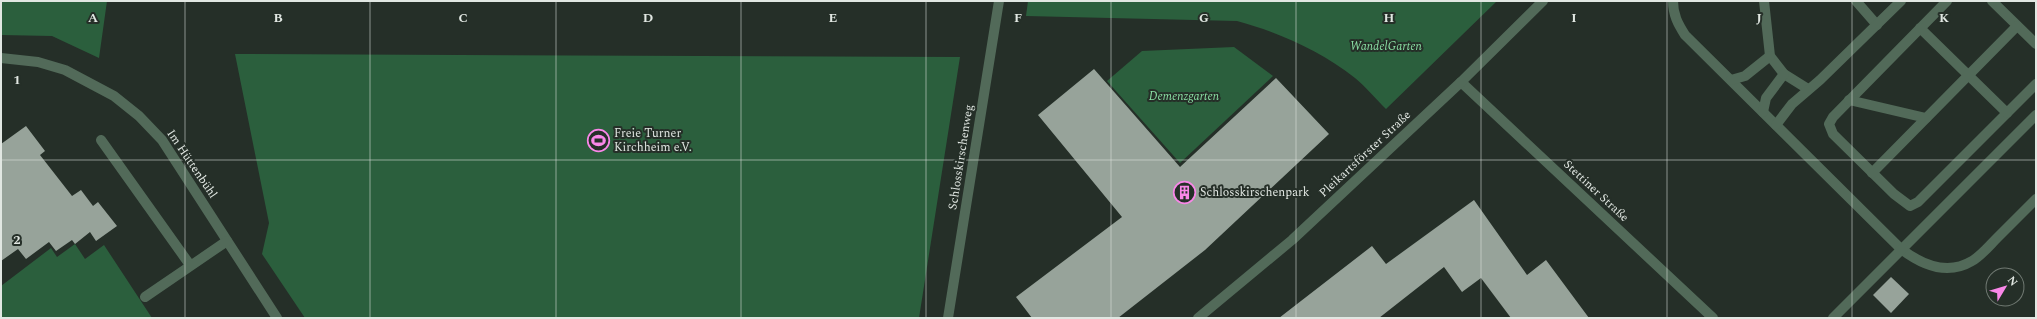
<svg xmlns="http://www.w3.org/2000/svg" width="2037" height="319" viewBox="0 0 2037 319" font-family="Spectral,serif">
  <rect width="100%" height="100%" fill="#252f28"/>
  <g fill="#2b5f3d">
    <path d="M1,1h106l-8,57 -47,-22 -51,-1z"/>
    <path d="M1028,1h469l-111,108c-10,-10 -20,-22 -31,-31 -34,-27 -77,-46 -118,-57l-211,-5z"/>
    <path d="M1234,47l39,29 -93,87 -73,-82 35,-30z"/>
    <path d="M235,54l725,3 -41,261h-614l-43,-64 7,-31z"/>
    <path d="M75,244l10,15 19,-14 48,73h-151v-32l50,-38 6,9z"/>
  </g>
  <g fill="#97a39a">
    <path d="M1094,69l86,98 96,-89 53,56 -124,116 -87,68h-86l-16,-21 106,-80 -84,-102z"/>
    <path d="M26,126l19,25 -5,4 32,41 9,-6 12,16 5,-4 19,24 -21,15 -6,-9 -15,12 -3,-4 -16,11 -7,-9 -23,17 -8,-10 -17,12v-117z"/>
    <path d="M1474,200l53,75 19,-15 43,58h-78l-30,-40 -19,14 -18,-25 -65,51h-100l93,-72 14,18z"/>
    <path d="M1891,277l18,17 -18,19 -18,-18z"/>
  </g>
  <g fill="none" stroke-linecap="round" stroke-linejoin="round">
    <g stroke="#526a59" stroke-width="10">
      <path d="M1673,1c0,14 5,23 12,34l216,214c21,16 46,27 71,12 9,-5 17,-15 25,-23 13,-13 26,-26 39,-39"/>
      <path d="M1764,1l6,55 14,18 24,15"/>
      <path d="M1856,1l21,24"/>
      <path d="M1947,1l-114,116 -4,7 4,10 61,60 16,12 8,-4 118,-118"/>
      <path d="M1992,1l44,43"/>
      <path d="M1920,28l87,85"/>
      <path d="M1,58l37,4 27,8 49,26 25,20 23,24 115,178"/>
      <path d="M1731,80l14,-4 25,-20"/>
      <path d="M1461,82l252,236"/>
      <path d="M1849,100l77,18"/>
      <path d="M1763,112l3,-14 18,-24"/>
      <path d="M1776,125l16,-21 28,-24 81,-79"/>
      <path d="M101,140l89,125"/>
      <path d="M1872,173l145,-147"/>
      <path d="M145,297l82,-56"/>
      <path d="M948,318l51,-317"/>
      <path d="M1198,318l94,-78 169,-158 82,-81"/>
      <path d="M1833,318l203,-203"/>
    </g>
  </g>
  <path fill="none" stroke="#e1e7e2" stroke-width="1" stroke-opacity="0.55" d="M185,1v317M370,1v317M556,1v317M741,1v317M926,1v317M1111,1v317M1296,1v317M1481,1v317M1667,1v317M1852,1v317M1,160h2035"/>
  <defs>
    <symbol id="stadium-ring" viewBox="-11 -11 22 22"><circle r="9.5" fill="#252f28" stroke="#f987e8" stroke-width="1.5"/><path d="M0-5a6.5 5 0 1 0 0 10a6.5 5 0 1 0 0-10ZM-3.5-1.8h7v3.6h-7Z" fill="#f987e8"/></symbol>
    <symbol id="building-ring" viewBox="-11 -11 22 22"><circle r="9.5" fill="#252f28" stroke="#f987e8" stroke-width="1.5"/><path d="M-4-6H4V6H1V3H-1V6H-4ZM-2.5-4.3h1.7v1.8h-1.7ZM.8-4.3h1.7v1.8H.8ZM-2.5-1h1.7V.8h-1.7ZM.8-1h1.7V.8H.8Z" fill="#f987e8"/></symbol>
  </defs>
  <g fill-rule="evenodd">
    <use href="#stadium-ring" x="586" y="128" width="25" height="25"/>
    <use href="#building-ring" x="1172" y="180" width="25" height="25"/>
  </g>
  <g text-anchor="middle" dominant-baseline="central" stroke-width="4" stroke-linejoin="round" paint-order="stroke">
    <g font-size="12" font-style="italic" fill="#8adfa4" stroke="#252f28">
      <text x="1386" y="46">WandelGarten</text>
      <text x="1184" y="96">Demenzgarten</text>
    </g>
    <g font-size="12" fill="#e1e7e2" stroke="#252f28" text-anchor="start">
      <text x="614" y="133">Freie Turner<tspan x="614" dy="14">Kirchheim e.V.</tspan></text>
      <text x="1200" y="192">Schlosskirschenpark</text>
    </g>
    <g font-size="12" fill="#e1e7e2" stroke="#252f28">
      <text transform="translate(1365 154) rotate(-43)">Pleikartsförster Straße</text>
      <text transform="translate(961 157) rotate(-81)">Schlosskirschenweg</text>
      <text transform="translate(192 164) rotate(56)">Im Hüttenbühl</text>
      <text transform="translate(1596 191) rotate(43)">Stettiner Straße</text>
    </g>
  </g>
  <g font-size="13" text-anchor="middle" font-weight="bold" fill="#e1e7e2" stroke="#252f28" stroke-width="4" stroke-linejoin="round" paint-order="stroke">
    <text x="93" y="22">A</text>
    <text x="278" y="22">B</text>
    <text x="463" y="22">C</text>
    <text x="648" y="22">D</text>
    <text x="833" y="22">E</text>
    <text x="1018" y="22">F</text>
    <text x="1204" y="22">G</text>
    <text x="1389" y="22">H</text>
    <text x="1574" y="22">I</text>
    <text x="1759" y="22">J</text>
    <text x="1944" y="22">K</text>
    <text x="17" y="84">1</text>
    <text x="17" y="244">2</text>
  </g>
  <rect width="2037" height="319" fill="none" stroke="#e1e7e2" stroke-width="4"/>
  <g transform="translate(2005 287) rotate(52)"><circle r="19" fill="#252f28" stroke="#707972"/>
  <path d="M0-3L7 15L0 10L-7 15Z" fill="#f987e8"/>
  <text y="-6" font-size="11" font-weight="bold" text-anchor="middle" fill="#e1e7e2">N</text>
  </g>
</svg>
